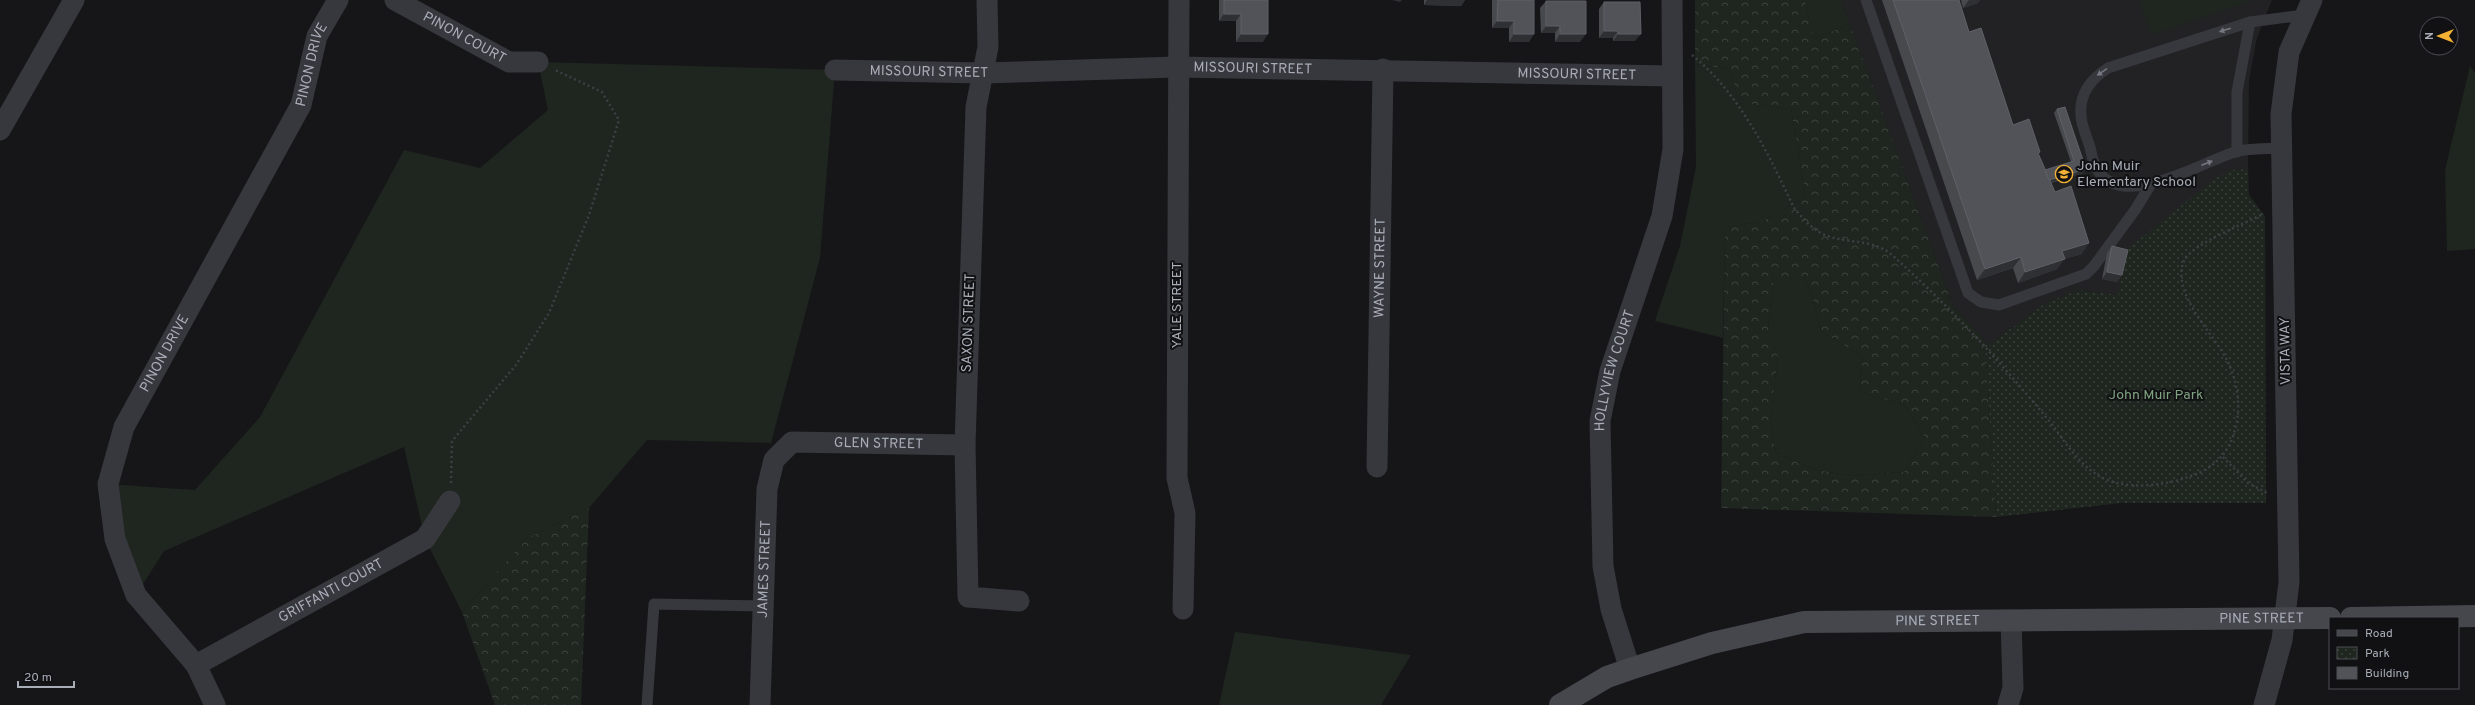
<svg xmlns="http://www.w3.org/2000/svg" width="2475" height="705" viewBox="0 0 2475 705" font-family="Overpass,sans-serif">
  <defs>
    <pattern id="forest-crowns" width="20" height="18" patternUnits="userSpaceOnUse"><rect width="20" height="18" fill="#1e261f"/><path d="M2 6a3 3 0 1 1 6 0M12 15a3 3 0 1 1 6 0" fill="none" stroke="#3c433d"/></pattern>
    <pattern id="park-dots" width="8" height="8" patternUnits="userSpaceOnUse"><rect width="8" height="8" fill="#1e261f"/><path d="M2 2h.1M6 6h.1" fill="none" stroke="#3c433d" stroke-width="1.8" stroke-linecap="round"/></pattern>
  </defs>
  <rect width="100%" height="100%" fill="#161618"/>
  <path fill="#222225" d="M1841,0h431l-15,38 -8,43 -1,88 -17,1 -83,64 -1,-2 -29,63 -39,-5 -32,12 -57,42 -5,-3 -32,-35z"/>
  <g fill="#1e261f">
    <path d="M1805,0h36l9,24 -36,15z"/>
    <path d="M2139,0h115l-103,35z"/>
    <path d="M538,62l297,8 -15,188 -49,185 -124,-3 -58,68 -62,30 -65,74 -37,-73 -21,-92 -240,104 -28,44 -28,-111 87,6 65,-73 144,-267 76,18 68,-58z"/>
    <path d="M1695,64l34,5 11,34 51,6 15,88 -45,25 -36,5 -2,111 -68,-17 25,-75 16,-79z"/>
    <path d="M2470,66l5,7v176l-28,2 -2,-81z"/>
    <path d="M1774,276h30l8,19 9,36 42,26 -4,34 47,15 19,32 -21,34 -51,4 -37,-6 -40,-17 -6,-32 8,-64 -10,-30z"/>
    <path d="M1235,632l176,23 -30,50h-162z"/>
  </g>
  <g fill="url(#forest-crowns)" fill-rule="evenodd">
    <path d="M1695,0h110l9,39 36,-15 103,282 32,35 11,176 -275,-9 4,-281 36,-5 45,-25 -15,-88 -51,-6 -11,-34 -34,-5zM1774,276h30l8,19 9,36 42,26 -4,34 47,15 19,32 -21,34 -51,4 -37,-6 -40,-17 -6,-32 8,-64 -10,-30z"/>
    <path d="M589,508l-8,197h-86l-33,-93 65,-74z"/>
  </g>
  <path fill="url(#park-dots)" d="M2248,169l1,26 16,21 1,287h-145l-125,14 -11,-176 5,3 57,-42 32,-12 39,5 7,-44 91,-73 15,-8z"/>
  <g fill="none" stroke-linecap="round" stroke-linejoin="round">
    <g stroke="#3d3f44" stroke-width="2.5" stroke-dasharray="2 3" stroke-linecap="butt">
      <path d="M1692,55c48,39 76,98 102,153 8,9 15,18 25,24 21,13 53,5 73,23 55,49 106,104 153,161 19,22 29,45 54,60 26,15 65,10 92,0 31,-11 44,-32 47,-64 1,-18 -3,-35 -10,-50 -13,-27 -60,-71 -43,-103 8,-15 61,-36 78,-45"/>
      <path d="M2223,457l25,26 19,10"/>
      <path d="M451,483l1,-42 64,-76 33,-52 40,-98 30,-95 -17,-28 -47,-22"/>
    </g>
    <g stroke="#37383d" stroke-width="11">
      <path d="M1866,0l102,293 13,9 18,3 87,-31 8,-8 41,-56 16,-26"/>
      <path d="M2281,148c-15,1 -32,0 -46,4 -33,10 -105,55 -134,23 -7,-8 -9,-18 -11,-28 -3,-10 -9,-22 -9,-32 -2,-21 10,-36 27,-47l142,-46 54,-7"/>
      <path d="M2237,152v-60l13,-70"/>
      <path d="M647,705l7,-101 109,2"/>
    </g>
    <g stroke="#37383d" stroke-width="21">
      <path id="s1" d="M395,0l114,62h29"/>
      <path d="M987,0l1,47 -12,60 -11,338 3,152 51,4"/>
      <path d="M1179,0l-2,478 8,35 -2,96"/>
      <path id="s2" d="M835,70l149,3 193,-6 494,9"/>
      <path d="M0,130l74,-130"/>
      <path id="s3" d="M1377,467l6,-398"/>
      <path id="s4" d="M196,665l229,-126 25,-38"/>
      <path id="s5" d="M1630,669l-19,-60 -8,-43 -3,-145 10,-50 52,-155 11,-67 -1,-149"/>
      <path id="s6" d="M215,705l-19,-40 -60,-70 -21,-56 -7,-55 16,-57 177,-322 16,-69 21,-36"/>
      <path id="s7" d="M760,705l7,-216 7,-29 18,-18 173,3"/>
      <path d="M2008,705l5,-17 -2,-68"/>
      <path d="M2264,705l18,-65 7,-58 -8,-468 8,-62 23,-52"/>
    </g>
    <g stroke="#45474d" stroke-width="22">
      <path d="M2351,618l124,-2"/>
      <path id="s8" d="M1560,705l47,-28 23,-8 82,-26 92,-21 526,-4"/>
    </g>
  </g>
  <g fill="#47494d">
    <path d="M1219,0h49l-5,42h-27v-21h-17z"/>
    <path d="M1424,0h41l-4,6 -37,-1z"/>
    <path d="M1492,0h42l-5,42h-20v-14h-17z"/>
    <path d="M1882,0h77l10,32 44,93 25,30 7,16 26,-9 -17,-49 3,-4 29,60 -3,4 -32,10 31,71 -18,5 -7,10 -39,14 -5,-15 -36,12z"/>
    <path d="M1961,0h19l-2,3 -15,5z"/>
    <path d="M1546,1l34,41h-25v-9h-14l-1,-25z"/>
    <path d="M1604,2l31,39h-22v-3h-14v-29z"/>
    <path d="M2112,246l10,29 -5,7 -15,-3 5,-26z"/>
  </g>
  <g fill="#2f3033">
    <path d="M1392,0h10l-2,2z"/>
    <path d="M1427,0h38l-4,6 -37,-1z"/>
    <path d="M1969,0h11l-2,3 -15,5z"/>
    <path d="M1224,14h17l-5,7h-17z"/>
    <path d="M1497,21h17l-5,7h-17z"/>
    <path d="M1546,26h14l-5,7h-14z"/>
    <path d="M1604,31h14l-5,7h-14z"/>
    <path d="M1241,34h27l-5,8h-27z"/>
    <path d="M1514,34h20l-5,8h-20z"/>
    <path d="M1560,34h26l-6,8h-25z"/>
    <path d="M1618,34h23l-6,7h-22z"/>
    <path d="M2086,169l-3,4 -45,13 3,-4z"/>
    <path d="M2089,243l-7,11 -18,5 -7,10 -39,14 7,-11 37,-21z"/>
    <path d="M2021,257l-8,11 -36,12 8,-11z"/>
    <path d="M2107,272l15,3 -5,7 -15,-3z"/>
  </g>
  <g fill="#525359" stroke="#5f6168">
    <path d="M1224,0h44v34h-27v-20h-17z"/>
    <path d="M1498,0h36v34h-20v-13h-17z"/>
    <path d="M1893,0h66l10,32 12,-4 32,97 16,-6 11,33 -2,1 17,39 16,-6 18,57 -27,8 3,8 -40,13 -4,-15 -36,12z"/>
    <path d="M1546,1h40v33h-26v-8h-14z"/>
    <path d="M1604,2h36l1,32h-23v-3h-14z"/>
    <path d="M2065,107l21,62 -37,11 -4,-10 29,-9 -17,-52z"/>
    <path d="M2112,246l16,4 -6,25 -15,-3z"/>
  </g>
  <defs><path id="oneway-solid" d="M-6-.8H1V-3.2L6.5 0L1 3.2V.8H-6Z"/></defs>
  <g fill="#757881">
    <use href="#oneway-solid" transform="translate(2225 30) rotate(162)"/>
    <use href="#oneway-solid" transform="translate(2102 72) rotate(146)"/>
    <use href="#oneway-solid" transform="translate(2207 163) rotate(-21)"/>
  </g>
  <defs>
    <symbol id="school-ring" viewBox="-11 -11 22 22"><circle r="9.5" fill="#111113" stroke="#f2b134" stroke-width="1.5"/><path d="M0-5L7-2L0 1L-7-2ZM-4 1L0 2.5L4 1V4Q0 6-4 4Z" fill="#f2b134"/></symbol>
  </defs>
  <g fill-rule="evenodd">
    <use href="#school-ring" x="2054" y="164" width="20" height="20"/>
  </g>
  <g text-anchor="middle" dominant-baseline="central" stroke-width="4" stroke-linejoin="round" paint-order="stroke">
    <g font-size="14" fill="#a8adb8" stroke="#111113">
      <text stroke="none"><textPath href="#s1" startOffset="79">PINON COURT</textPath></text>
      <text stroke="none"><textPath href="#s6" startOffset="720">PINON DRIVE</textPath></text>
      <text stroke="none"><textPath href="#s2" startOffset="418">MISSOURI STREET</textPath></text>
      <text stroke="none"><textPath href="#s2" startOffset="94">MISSOURI STREET</textPath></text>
      <text stroke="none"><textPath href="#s2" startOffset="742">MISSOURI STREET</textPath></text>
      <text stroke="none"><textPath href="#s3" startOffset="199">WAYNE STREET</textPath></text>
      <text transform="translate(1177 305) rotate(-90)">YALE STREET</text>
      <text transform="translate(969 323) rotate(-88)">SAXON STREET</text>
      <text transform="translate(2286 351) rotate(-91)">VISTA WAY</text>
      <text stroke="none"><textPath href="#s6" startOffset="395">PINON DRIVE</textPath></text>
      <text stroke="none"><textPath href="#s5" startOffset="304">HOLLYVIEW COURT</textPath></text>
      <text stroke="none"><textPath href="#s7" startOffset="358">GLEN STREET</textPath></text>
      <text stroke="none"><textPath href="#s7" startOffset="136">JAMES STREET</textPath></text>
      <text stroke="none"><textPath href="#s4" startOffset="154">GRIFFANTI COURT</textPath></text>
      <text stroke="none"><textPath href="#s8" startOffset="717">PINE STREET</textPath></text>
      <text stroke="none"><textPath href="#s8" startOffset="393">PINE STREET</textPath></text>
    </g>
    <g font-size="14" fill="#a8adb8" stroke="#111113" text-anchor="start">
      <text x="2077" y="166">John Muir<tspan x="2077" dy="16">Elementary School</tspan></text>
    </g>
    <g font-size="14" fill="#7fa381" stroke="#111113">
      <text x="2156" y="395">John Muir Park</text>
    </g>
  </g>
  <rect x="2329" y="617" width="130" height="72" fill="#111113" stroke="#4d4f55"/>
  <rect x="2337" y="630" width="20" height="6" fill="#45474d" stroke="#4d4f55"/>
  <text x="2365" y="637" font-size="12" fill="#a8adb8">Road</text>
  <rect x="2337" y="647" width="20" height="12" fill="url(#park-dots)" stroke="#4d4f55"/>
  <text x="2365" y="657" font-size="12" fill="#a8adb8">Park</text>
  <rect x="2337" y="667" width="20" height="12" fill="#525359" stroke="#4d4f55"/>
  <text x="2365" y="677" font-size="12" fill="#a8adb8">Building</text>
  <g transform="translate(2439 36) rotate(270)"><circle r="19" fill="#111113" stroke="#4d4f55"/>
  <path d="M0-3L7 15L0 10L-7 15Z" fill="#f2b134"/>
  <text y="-6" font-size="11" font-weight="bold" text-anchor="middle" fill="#a8adb8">N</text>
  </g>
  <path d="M18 681v6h56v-6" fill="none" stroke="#a8adb8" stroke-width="2"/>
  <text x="24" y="681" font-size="12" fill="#a8adb8" stroke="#111113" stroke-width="3" paint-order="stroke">20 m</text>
</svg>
